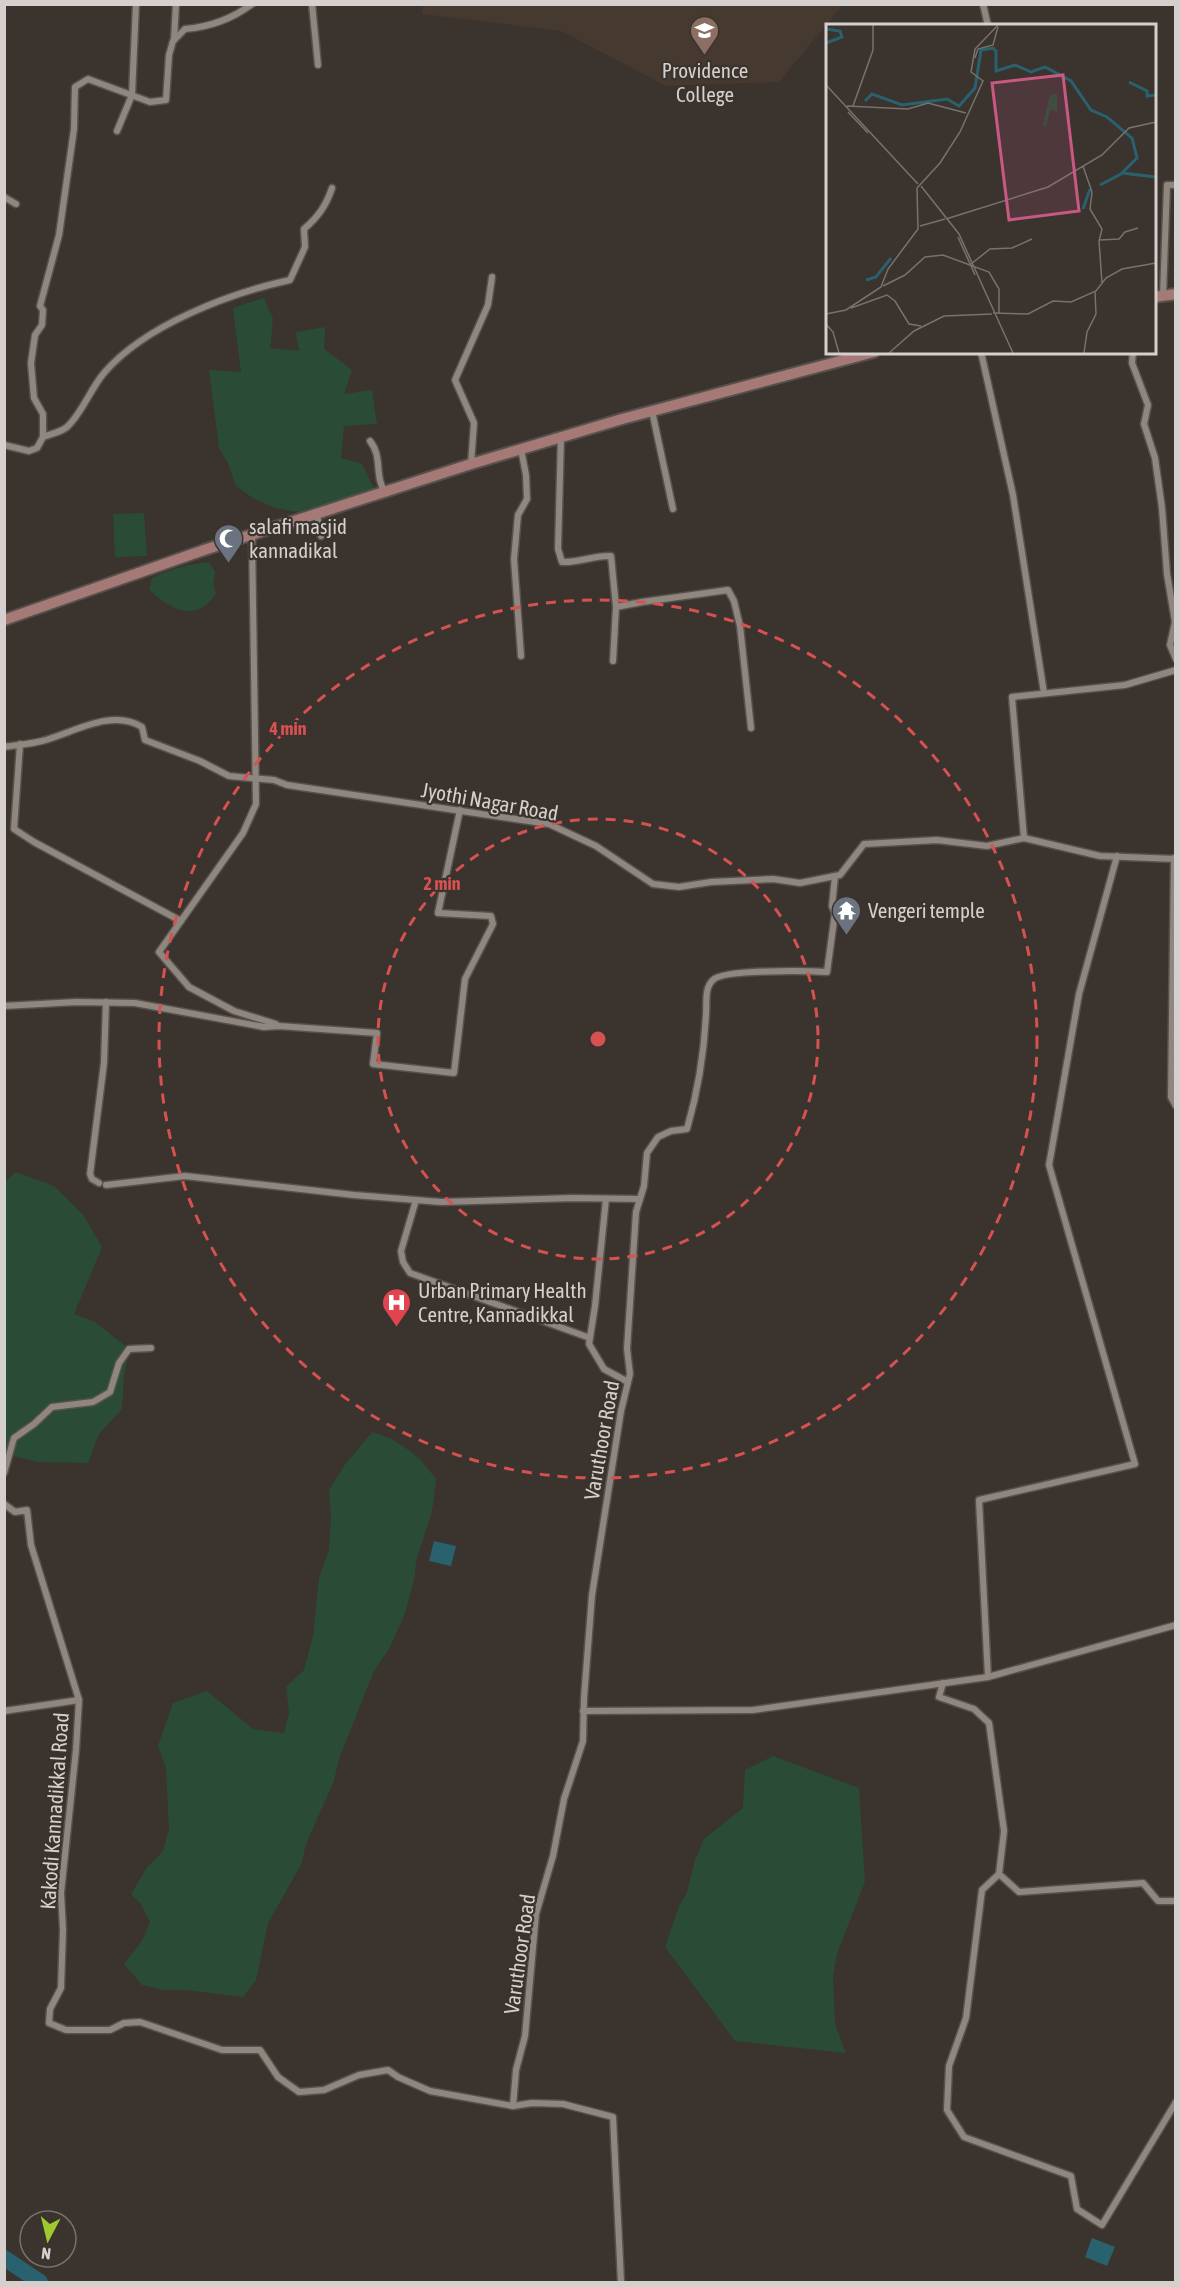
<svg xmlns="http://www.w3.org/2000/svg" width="1180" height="2287" viewBox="0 0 1180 2287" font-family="'Asap Condensed',sans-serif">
  <rect width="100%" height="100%" fill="#3a332e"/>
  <path fill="#463930" d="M423,4h420v1l-64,77 -113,4 -105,-55 -139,-17z"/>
  <g fill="#2a4c36">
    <path d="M264,298l9,21 -3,29 29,3 -3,-19 29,-5 -1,22 28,21 -8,24 28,-4 5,34 -33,2 -3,32 21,6 15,31 -28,9 -24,1 -26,7 -24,-4 -22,-10 -17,-12 -8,-23 -9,-15 -10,-78 32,2 -8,-64z"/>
    <path d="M144,513l3,43 -32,1 -2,-43z"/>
    <path d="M209,562l6,10 -2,12 3,9c-19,31 -47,17 -67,-4l3,-11c17,-9 38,-14 57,-16z"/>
    <path d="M16,1172l38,14 30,30 18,31 -28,67 21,8 34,27 -5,27 -2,33 -23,25 -11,29 -50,-1 -33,-8 -1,-271z"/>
    <path d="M372,1432l18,6 17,11 13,10 16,20 -4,33 -16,49 -2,19 -10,36 -14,31 -17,26 -34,86 -5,22 -28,63 -5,21 -33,58 -12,57 -13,17 -57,-7h-22l-22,-5 -18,-21 18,-23 8,-19 -9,-18 -10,-10 15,-25 17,-18 6,-22 -3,-61 -8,-22 15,-43 34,-12 46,38 31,4 5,-20 -3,-26 18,-17 9,-34 6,-58 10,-28 2,-32 -2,-28 15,-24z"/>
    <path d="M773,1756l86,32 6,93 -28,73 -4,22 2,48 11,29 -111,-12 -70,-94 14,-41 8,-14 8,-32 9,-21 39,-31 2,-38z"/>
  </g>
  <g fill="#29616f">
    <path d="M434,1541l22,5 -5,20 -22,-5z"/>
    <path d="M1092,2238l23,9 -8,19 -22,-9z"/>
  </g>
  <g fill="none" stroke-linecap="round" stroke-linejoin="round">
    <path stroke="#29616f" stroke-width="16" d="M4,2258l36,24"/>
    <defs>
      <g id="minor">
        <path d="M312,4l6,61"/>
        <path d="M983,4l5,22"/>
        <path d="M174,40l2,-36"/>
        <path d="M117,131l15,-36 4,-91"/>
        <path d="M4,197l12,7"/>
        <path d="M1163,296l4,-111h9"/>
        <path d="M981,352l32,143 31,198"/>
        <path d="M1133,352l-1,11 16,42 -4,19 11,34 7,50 5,66 8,48 -5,23 6,14"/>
        <path d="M652,411l21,98"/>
        <path d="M43,437c7,-3 20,-5 25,-11 14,-13 23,-38 36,-53 41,-48 126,-80 186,-93l15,-33 -1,-18c14,-12 22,-23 28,-41"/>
        <path d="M561,437l-3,112 4,13c17,1 32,-7 49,-6l5,51 -3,54"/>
        <path d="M370,441c13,16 4,35 15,51"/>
        <path d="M4,445l25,6 8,-3 6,-11v-23l-9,-16 -3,-35 4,-28 7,-10 1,-15 -3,-4 19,-71 15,-106 1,-42 13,-8 62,23 16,-2 3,-45 4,-14 12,-12c25,-2 47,-10 67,-25"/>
        <path d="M521,449l5,26 1,24 -9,16 -4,44 7,97"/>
        <path d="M471,464l3,-41 -19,-43 33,-75 4,-28"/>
        <path d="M317,515l4,21"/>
        <path d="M252,535l4,269 -13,29 -84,119 30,35 45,24 42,13"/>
        <path d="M616,607l26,-5 86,-12 6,11 6,25 11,102"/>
        <path d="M20,744l-6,85 20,13 147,79"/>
        <path d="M4,747c13,-2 26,-3 38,-6 31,-8 69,-33 100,-14l3,13 55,21 29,15 45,4 13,5 262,39 47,22 57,38 26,3 32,-5 62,-3 27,4 40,-8 24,-31 73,-4 50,6 37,-8 76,18 76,3"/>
        <path d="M1024,838l-12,-141 113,-12 51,-15"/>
        <path d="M1174,858l-3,239 5,9"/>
        <path d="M4,1006l72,-4 59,1 129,24 15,-1 98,7 -4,31 81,9 11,-94 28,-55 -2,-8 -53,-3 22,-103"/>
        <path d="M99,1183l-7,-4 -2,-5 14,-111 2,-61"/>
        <path d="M106,1185l79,-9 169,19 87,7 132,-4 67,1"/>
        <path d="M606,1199l-11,107 -6,38 15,25 24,13"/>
        <path d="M416,1200l-15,51 2,11 7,11 180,65"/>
        <path d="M4,1473l10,-35 20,-14 18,-17 41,-5 17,-10 9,-29 10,-14 22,-1"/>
        <path d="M4,1504l11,8 12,-2 4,35 48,155 -3,50 -15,143 2,37 -2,58 -11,21 -1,14 17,7h44l14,-7 16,-1 82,28h38l18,27 21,15 25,-2 35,-15 29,-5 10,7 32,14 83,15 19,-3 31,1 50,13 8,165"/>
        <path d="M988,1677l188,-52"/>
        <path d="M943,1683l-4,14 35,12 15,14 15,108 -5,43 20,18 124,-9 15,18h18"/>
        <path d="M4,1711l75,-11"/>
        <path d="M583,1711l170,-1 235,-33 -9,-177 156,-36 -86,-299 30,-171 38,-138"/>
        <path d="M999,1874l-17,16 -16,128 -17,48 -2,44 17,27 107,39 6,33 25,16 74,-123"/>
        <path d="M513,2106l3,-36 9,-34 11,-122 17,-58 11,-57 19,-58 1,-43 8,-103 29,-184 9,-37 -3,-25 9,-137 8,-26 3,-33 11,-16 13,-6 16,-2c11,-38 17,-75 19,-114 1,-11 -2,-27 7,-35 10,-11 96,-9 114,-8l8,-59 -3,-7 3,-30"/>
      </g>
      <g id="secondary">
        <path d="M1154,297l22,-3"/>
        <path d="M4,620l200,-70 267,-86 151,-45 252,-67"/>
      </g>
    </defs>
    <use href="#minor" stroke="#57514d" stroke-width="9"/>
    <use href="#secondary" stroke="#57514d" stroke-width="14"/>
    <use href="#minor" stroke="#8e867f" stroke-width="6"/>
    <use href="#secondary" stroke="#a57a76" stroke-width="10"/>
  </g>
  <g fill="none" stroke="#d65251" stroke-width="3" stroke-dasharray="10 8">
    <circle cx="598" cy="1039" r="220"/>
    <circle cx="598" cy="1039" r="439"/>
  </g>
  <defs>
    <symbol id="university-pin" viewBox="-11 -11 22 30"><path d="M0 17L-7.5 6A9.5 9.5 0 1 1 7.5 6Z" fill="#8d6e63" stroke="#3a332e"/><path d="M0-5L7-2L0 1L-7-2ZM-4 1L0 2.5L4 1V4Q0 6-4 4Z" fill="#fff"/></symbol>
    <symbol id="mosque-pin" viewBox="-11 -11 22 30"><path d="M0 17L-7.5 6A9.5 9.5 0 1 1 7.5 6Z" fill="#6b7280" stroke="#3a332e"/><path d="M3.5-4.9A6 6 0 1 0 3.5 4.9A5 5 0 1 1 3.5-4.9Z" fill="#fff"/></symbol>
    <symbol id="temple-pin" viewBox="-11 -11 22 30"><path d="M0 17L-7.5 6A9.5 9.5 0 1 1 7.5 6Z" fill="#6b7280" stroke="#3a332e"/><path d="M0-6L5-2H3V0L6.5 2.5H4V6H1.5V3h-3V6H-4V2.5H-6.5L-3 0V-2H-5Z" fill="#fff"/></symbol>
    <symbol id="hospital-pin" viewBox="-11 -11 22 30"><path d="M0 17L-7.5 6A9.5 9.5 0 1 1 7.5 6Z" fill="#e0444e" stroke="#3a332e"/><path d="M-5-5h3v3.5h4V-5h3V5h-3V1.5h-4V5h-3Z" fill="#fff"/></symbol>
  </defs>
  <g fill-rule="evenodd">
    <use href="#university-pin" x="688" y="14" width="33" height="45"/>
    <use href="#mosque-pin" x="212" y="522" width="33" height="45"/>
    <use href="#temple-pin" x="830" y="894" width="33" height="45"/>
    <use href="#hospital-pin" x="380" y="1286" width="33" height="45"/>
  </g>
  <g text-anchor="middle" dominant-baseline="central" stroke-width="4.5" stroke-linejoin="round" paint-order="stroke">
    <g font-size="21" fill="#d5d0cd" stroke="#3a332e" text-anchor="start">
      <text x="705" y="70" text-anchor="middle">Providence<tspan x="705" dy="24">College</tspan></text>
      <text x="249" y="526">salafi masjid<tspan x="249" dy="24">kannadikal</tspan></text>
      <text x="868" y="910">Vengeri temple</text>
      <text x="418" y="1290">Urban Primary Health<tspan x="418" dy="24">Centre, Kannadikkal</tspan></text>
    </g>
    <g font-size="21" fill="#d5d0cd" stroke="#3a332e">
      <text transform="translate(490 801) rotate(10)">Jyothi Nagar Road</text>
      <text transform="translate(601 1440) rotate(-80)">Varuthoor Road</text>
      <text transform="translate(54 1811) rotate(-86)">Kakodi Kannadikkal Road</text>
      <text transform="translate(519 1954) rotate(-82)">Varuthoor Road</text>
    </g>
  </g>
  <g transform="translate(826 24)">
    <rect width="330" height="330" fill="#3a332e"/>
    <path d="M231,70v17l-7,-1 -4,18 -3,-4 7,-29z" fill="#2a4c36"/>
    <path fill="none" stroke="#29616f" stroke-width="3" d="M0,5l14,2 2,6 -16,6M303,58l18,9v5l9,-1M39,77l7,-7 30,11 45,-6 12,7 16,-18 6,-38 12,-2 3,3v20l19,-6 16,7 14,-5 26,14 20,29 16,7 25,21 5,20 -15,15 34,4M274,161l21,-11M257,185l7,-20M40,256l10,-3 15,-19"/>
    <path fill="none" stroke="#78726e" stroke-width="1.5" d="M149,34l3,-9 15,-4 5,-18M0,61l92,99M21,82l61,3 20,-6 38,10M27,82l20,-56v-25M22,88l20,21M257,142l9,26 -2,17 12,20 -3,12 3,42M95,162l38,48 54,119M120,195l102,-32 54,-32 27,-27 27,-6M94,202l25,-7M132,213l17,38M273,216l20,-1 6,-7 13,-4M145,240l19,-15 22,-1 20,-9M57,262l22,-11 20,-18 18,-2 46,17 10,17v24M25,284l36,-13 8,6 14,23 12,2M167,289l35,1 25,-13 18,1 25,-11 10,-13 16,-9 34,-6M0,290l20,-4 35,-23 7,-18 30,-40 -1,-41 23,-25 20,-31 23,-51 -12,-9 4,-23 23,-24M0,300l7,8 6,21M63,329l25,-22 30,-15 48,-2M258,329l3,-21 9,-18 -1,-22"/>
    <path fill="#c95883" fill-opacity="0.15" stroke="#c95883" stroke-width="3" d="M237,51l16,136 -70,9 -17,-137z"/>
    <rect width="330" height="330" fill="none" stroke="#d5d0cd" stroke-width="3"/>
  </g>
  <circle cx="598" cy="1039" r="9" fill="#d65251" stroke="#3a332e" stroke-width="3"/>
  <g font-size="18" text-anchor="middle" font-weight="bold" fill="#d65251" stroke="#3a332e" stroke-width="4.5" stroke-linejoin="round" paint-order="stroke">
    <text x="288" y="735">4 min</text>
    <text x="442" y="890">2 min</text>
  </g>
  <rect width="1180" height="2287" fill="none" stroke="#d5d0cd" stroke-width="12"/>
  <g transform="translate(48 2239) rotate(187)"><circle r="28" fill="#3a332e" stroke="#78726e" stroke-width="1.5"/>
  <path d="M0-4.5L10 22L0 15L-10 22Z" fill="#9fca2d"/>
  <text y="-9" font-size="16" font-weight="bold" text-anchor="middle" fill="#d5d0cd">N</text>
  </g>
</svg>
